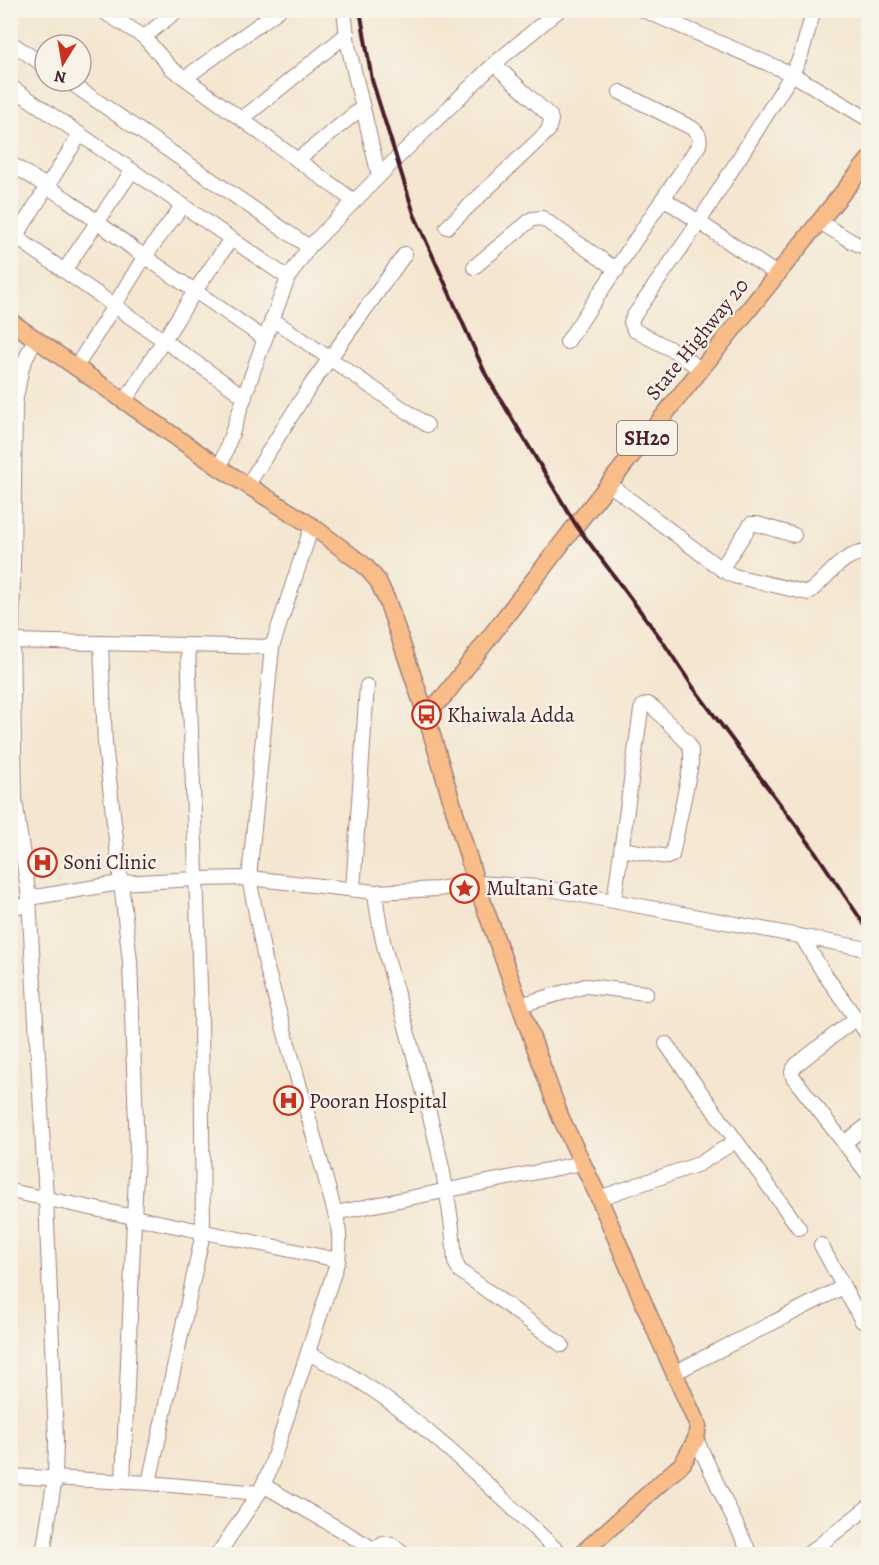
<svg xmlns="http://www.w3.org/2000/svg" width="879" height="1565" viewBox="0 0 879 1565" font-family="Alegreya,serif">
  <rect width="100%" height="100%" fill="#f7f3e8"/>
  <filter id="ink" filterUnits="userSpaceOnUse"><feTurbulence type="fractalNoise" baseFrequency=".0167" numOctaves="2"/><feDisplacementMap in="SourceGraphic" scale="12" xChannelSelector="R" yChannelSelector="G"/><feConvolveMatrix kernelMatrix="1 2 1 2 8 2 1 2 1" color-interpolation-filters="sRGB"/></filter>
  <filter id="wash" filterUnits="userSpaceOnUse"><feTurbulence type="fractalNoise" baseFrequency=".008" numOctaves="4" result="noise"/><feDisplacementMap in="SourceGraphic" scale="24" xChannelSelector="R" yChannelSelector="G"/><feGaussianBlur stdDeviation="1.35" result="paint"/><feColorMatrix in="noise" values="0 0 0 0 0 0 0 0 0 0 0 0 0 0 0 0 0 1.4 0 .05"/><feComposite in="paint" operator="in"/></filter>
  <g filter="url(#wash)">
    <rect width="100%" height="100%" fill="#f4e6d0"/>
  </g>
  <g filter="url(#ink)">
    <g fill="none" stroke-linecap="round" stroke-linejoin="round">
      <defs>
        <g id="minor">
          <path d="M101,10l43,27 27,31 183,133"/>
          <path d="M344,10l4,35 31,131"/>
          <path d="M643,10l149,64 76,45"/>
          <path d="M144,37l34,-27"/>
          <path d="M10,42l35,24"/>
          <path d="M185,78l94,-68"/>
          <path d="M68,81l241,166"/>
          <path d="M10,86l278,192"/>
          <path d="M242,119l105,-85"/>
          <path d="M297,160l66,-53"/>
          <path d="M10,163l58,37 67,50 130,89"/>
          <path d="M663,198l115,77"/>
          <path d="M820,222l31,19 17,8"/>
          <path d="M447,227l101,-96 3,-11 -1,-4 -56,-52"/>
          <path d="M10,233l235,164"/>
          <path d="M12,243l68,-109"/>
          <path d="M474,267l58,-48 10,-1 75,52"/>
          <path d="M64,271l68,-100"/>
          <path d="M272,319l155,106"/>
          <path d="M35,338l-13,29 -7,36 -3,238 3,159 14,98 17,301 10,241 -1,37 -12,77"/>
          <path d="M567,342l132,-197c2,-9 -1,-12 -7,-17l-72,-36"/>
          <path d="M76,367l69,-111 38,-51"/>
          <path d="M701,370l-23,-17 -44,-23 -3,-8 2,-5 66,-95 93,-148 9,-19 13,-45"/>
          <path d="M125,401l70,-110 36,-52"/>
          <path d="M220,468l37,-108 31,-82 21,-31 88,-89 97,-94 65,-54"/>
          <path d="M609,484l112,85 13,7 74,17c20,-14 32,-40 60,-41"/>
          <path d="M247,486l63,-100 95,-132"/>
          <path d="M721,569l30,-45h6l37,11"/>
          <path d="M10,641l262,6"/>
          <path d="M101,644l4,100 25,217 7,189 -14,331"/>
          <path d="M353,889l14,-203"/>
          <path d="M375,892c4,42 16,80 27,120 22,82 48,165 53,250l5,9 102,74"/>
          <path d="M29,898l91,-15 76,-4 53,-1 126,14 63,-3 38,-6 63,4 329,62"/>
          <path d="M614,901l27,-191 2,-4 5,-2 6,4 34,35 3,7v14l-19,91 -5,2 -45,-8"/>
          <path d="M10,906h19"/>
          <path d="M802,937l21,35 45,63"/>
          <path d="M520,1005l66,-19 60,7"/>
          <path d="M856,1018l-60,47 -4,7 1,5 75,97"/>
          <path d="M666,1044l133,184"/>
          <path d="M844,1143l24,-18"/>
          <path d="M10,1191l328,69"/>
          <path d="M599,1198l100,-34 37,-23"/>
          <path d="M335,1213l247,-50"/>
          <path d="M821,1245l41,76"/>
          <path d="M308,1353c13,7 27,13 40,21 77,46 148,119 213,180"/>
          <path d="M674,1373l169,-86"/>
          <path d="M696,1439l54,115"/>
          <path d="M10,1476l139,7 110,10"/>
          <path d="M149,1483l54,-250 -2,-218 -13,-369"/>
          <path d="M263,1485l109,63h6l5,-5 9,2 11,9"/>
          <path d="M218,1554l41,-61 10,-21 69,-212c2,-14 2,-26 -1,-40l-71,-255 -17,-87 23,-231 40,-121"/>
          <path d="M808,1554l60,-47"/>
        </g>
        <g id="major">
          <path d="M10,321l210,147 92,58 53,40 13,15 10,22 38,112 50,168 84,233 39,82 58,136 41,92 -2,13 -13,24 -102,91"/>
          <path d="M426,715l19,-20 131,-170 292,-364"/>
        </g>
      </defs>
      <use href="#minor" stroke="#9f827e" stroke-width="16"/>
      <use href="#major" stroke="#9f827e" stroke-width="19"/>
      <use href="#minor" stroke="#fff" stroke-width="14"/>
      <use href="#major" stroke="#f8bd89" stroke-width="16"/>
      <path stroke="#4a1f2b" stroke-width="4" d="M360,10l12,70 42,134 72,161 90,150 85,114 32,48 119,160 56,83"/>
    </g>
  </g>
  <defs>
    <symbol id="bus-ring" viewBox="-11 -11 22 22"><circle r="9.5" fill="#f7f3e8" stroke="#c8321e" stroke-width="1.5"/><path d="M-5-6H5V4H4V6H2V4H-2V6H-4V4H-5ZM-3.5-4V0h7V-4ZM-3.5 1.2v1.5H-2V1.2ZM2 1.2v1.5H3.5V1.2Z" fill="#c8321e"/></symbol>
    <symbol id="hospital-ring" viewBox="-11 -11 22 22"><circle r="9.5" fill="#f7f3e8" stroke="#c8321e" stroke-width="1.5"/><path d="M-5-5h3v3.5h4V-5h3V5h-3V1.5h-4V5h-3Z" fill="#c8321e"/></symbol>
    <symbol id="sight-ring" viewBox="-11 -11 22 22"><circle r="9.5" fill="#f7f3e8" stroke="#c8321e" stroke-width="1.5"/><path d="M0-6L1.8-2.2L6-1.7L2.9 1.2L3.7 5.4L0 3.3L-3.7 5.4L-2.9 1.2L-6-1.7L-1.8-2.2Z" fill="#c8321e"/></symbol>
  </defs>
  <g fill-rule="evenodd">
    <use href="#bus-ring" x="410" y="698" width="33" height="33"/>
    <use href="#hospital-ring" x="26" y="846" width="33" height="33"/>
    <use href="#sight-ring" x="448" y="872" width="33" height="33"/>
    <use href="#hospital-ring" x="272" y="1084" width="33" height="33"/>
  </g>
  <g text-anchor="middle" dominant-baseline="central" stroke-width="4.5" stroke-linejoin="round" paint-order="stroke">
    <rect fill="#f7f3e8" stroke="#7e5f64" stroke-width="1.5" x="617" y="421" width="60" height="34" rx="4.5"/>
    <g font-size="20" font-weight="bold" fill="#4a1f2b">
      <text x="647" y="438">SH20</text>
    </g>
    <g font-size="21" fill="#4a1f2b" stroke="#f7f3e8">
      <text transform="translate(697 339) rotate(-51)">State Highway 20</text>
    </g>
    <g font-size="21" fill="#4a1f2b" stroke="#f7f3e8" text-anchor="start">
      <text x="447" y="715">Khaiwala Adda</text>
      <text x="63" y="862">Soni Clinic</text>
      <text x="486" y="888">Multani Gate</text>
      <text x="309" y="1101">Pooran Hospital</text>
    </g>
  </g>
  <rect width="879" height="1565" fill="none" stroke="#f7f3e8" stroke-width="36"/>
  <g transform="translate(63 63) rotate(191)"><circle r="28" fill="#f7f3e8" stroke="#b29e9c" stroke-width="1.5"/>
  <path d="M0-4.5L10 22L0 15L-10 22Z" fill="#c8321e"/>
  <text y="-9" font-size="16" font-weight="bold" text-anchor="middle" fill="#4a1f2b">N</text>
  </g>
</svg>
